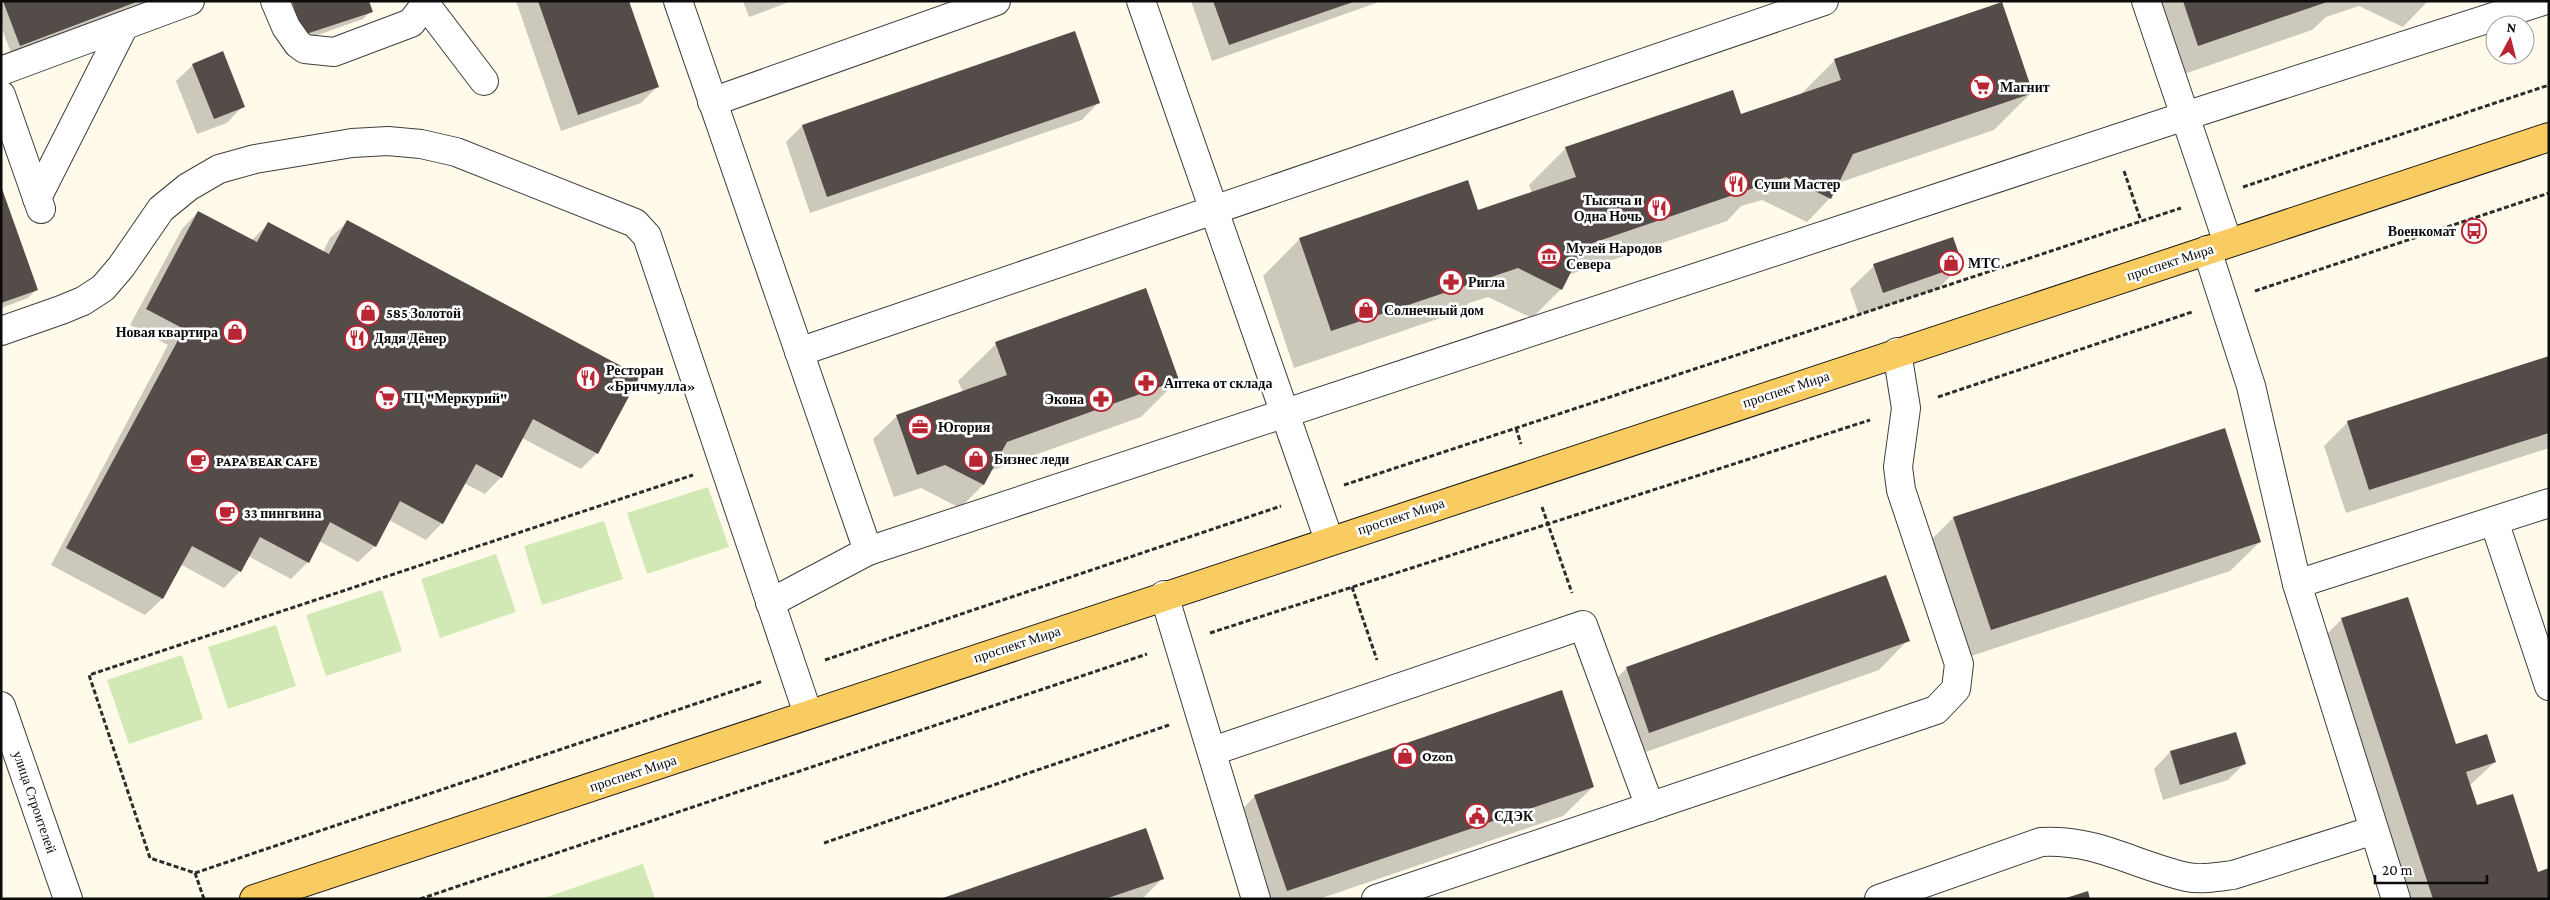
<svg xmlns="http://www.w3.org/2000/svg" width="2550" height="900" viewBox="0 0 2550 900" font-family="'Crimson Pro',serif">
  <rect width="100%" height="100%" fill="#fffaea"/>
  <g fill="#d2e8b5">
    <path d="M708,487l21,60 -82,27 -20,-61z"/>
    <path d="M604,521l19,58 -81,26 -18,-59z"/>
    <path d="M496,554l20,58 -76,26 -19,-59z"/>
    <path d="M382,590l20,61 -76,25 -20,-61z"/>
    <path d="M276,625l20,61 -68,23 -20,-62z"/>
    <path d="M182,655l21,64 -74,25 -22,-64z"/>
    <path d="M643,864l12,35h-114z"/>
  </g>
  <g fill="#0003">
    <path d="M1,1h150l-140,52 -10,-27z"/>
    <path d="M281,1h87l3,10 -8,8 -68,24z"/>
    <path d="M516,1h111l30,86 -16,16 -80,28z"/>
    <path d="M743,1h49l-43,16z"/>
    <path d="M1191,1h191l-170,60z"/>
    <path d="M2134,1h294l-25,26 -44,-21 -33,11 -14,13 -151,52z"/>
    <path d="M1835,60l196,33 -37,37 -156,53 -8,15 -23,24 -45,-22 -21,6 -14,15 -159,54 -7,14 -29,29 -44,-21 -19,6 -8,8 -167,57 -31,-92 37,-37 178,-26 54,-20 -3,-8 37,-37 175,-32 58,-20z"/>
    <path d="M193,65l50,41 -16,17 -30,11 -21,-53z"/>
    <path d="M1098,103l-16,17 -272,93 -24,-71 16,-16z"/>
    <path d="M1,189l35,101 -8,8 -27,10z"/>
    <path d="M198,212l54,28 17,-17 54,29 7,-14 17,-16 250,231 -16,16 -59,-31 -21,39 -16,17 -21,-11 -22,40 -16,17 -37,-20 -14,26 -17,16 -39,-21 -11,21 -17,17 -43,-23 -8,15 -16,17 -44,-24 -18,35 -17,16 -94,-50 117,-220 -38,-20 52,-96z"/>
    <path d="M1961,265l-23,24 -79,26 -9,-26 24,-23z"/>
    <path d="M1145,290l33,90 -37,37 -151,54 -7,14 -23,23 -39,-20 -27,9 -21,-58 24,-23 66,-24 -5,-11 38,-37z"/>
    <path d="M2549,358v90l-203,65 -22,-67 24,-24z"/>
    <path d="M1953,518l307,24 -30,29 -268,88 -38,-112z"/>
    <path d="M2342,619l113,126 40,17 -26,24 6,19 62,69 12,25h-154l-77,-256z"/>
    <path d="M1908,640l-29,30 -259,91 -23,-64 30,-29z"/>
    <path d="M2235,733l9,31 -16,16 -65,20 -9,-31 16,-17z"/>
    <path d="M1593,787l-30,29 -244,83h-68l-25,-73 29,-30z"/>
    <path d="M1162,879l-20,20h-199z"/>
  </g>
  <g fill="#544c48">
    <path d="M3,1h136l-119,45z"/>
    <path d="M292,1h77l4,11 -70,23z"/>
    <path d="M538,1h91l30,86 -81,28z"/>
    <path d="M1213,1h140v1l-124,43z"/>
    <path d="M2183,1h144v1l-129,44z"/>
    <path d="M2002,2l31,91 -180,61 -22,45 -45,-22 -202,69 -22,44 -44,-22 -187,63 -32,-93 169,-58 10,30 98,-33 -11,-30 168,-57 8,24 100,-34 -7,-21z"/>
    <path d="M1075,31l25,72 -273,94 -25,-72z"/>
    <path d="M223,51l22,56 -31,12 -22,-55z"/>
    <path d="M1,186l37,104 -37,13z"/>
    <path d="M198,211l59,31 11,-20 61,32 18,-34 293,156 -42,78 -65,-35 -31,59 -26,-14 -33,60 -43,-23 -24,46 -46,-25 -21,41 -49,-26 -19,35 -49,-26 -29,53 -97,-51 118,-219 -38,-20z"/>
    <path d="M1953,237l10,28 -80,28 -10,-29z"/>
    <path d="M1146,288l33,92 -172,62 -23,43 -39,-20 -28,10 -21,-60 111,-40 -12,-33z"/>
    <path d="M2549,356v77l-180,57 -22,-69z"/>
    <path d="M2225,428l36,114 -270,88 -38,-113z"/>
    <path d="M1886,575l24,66 -261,92 -23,-66z"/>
    <path d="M2408,597l48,147 31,-10 9,28 -30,10 11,33 36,-11 25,78 11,-4v31h-116l-92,-281z"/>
    <path d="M1562,690l32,97 -307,104 -33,-96z"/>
    <path d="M2236,732l10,32 -66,21 -10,-34z"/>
    <path d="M1146,828l18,51 -59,20h-165z"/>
    <path d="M2088,891l2,8h-24v-1z"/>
  </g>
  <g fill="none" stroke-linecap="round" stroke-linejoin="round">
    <defs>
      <g id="minor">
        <path d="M275,1l11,26 12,17 7,5 29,3 77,-29 14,-18"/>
        <path d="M423,1l61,80"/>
        <path d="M678,1l190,550"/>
        <path d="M1141,1l188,539"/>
        <path d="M2146,1l82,242"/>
        <path d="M1,71l189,-70"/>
        <path d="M1,95l40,114"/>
        <path d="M712,102l284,-101"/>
        <path d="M37,198l87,-172"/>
        <path d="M2207,250l44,136 46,198 99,315"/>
        <path d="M1,331l60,-21 22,-9 20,-13 18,-21 40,-58 27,-22 31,-18 36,-10 97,-16 36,-2 33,3 35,8 179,71 12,13 161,478"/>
        <path d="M799,352l1025,-351"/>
        <path d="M2494,521l55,165"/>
        <path d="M2297,584l252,-81"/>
        <path d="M1164,595l92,304"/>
        <path d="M770,603l98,-52 1317,-435 358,-115"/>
        <path d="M1,706l67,193"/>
        <path d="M1213,751l370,-126 67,182"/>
        <path d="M1376,899l560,-189 20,-21 3,-25 -58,-174 -3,-23 8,-59 -9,-56"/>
        <path d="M1879,899l162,-57c56,-3 93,23 146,35 14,3 31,0 46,-2l141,-45"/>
      </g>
      <path id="major" d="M254,899l2295,-762"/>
    </defs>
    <use href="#minor" stroke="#3e3e3e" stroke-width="30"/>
    <use href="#major" stroke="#1c1c1c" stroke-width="30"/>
    <g stroke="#2d2d2d" stroke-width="3" stroke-dasharray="5 2.5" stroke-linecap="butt">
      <path d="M2124,171l17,50"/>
      <path d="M2243,187l306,-102"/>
      <path d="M2255,291l294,-98"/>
      <path d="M1938,397l254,-85"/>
      <path d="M1516,428l5,16"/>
      <path d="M1344,485l837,-277"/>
      <path d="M1542,507l30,86"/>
      <path d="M1352,587l25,73"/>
      <path d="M1210,633l660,-213"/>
      <path d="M825,660l456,-154"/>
      <path d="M824,843l345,-118"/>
      <path d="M195,873l568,-192"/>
      <path d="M204,899l-9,-26 -45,-15 -61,-183 604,-200"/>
      <path d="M420,899l727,-245"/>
    </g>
    <use href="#minor" stroke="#fff" stroke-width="28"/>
    <use href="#major" stroke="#f8cc61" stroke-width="28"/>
  </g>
  <defs>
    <symbol id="supermarket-ring" viewBox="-11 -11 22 22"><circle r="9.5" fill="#fff" stroke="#ba2533" stroke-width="1.5"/><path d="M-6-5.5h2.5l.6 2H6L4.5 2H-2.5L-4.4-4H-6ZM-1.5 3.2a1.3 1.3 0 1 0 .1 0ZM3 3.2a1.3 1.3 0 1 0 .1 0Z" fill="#ba2533"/></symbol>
    <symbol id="restaurant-ring" viewBox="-11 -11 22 22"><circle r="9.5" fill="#fff" stroke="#ba2533" stroke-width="1.5"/><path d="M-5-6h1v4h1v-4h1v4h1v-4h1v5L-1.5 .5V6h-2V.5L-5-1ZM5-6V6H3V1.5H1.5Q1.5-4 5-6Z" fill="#ba2533"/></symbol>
    <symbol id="bus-ring" viewBox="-11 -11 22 22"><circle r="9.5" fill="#fff" stroke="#ba2533" stroke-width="1.5"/><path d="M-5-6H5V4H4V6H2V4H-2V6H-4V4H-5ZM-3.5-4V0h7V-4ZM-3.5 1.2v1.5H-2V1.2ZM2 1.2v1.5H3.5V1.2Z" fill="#ba2533"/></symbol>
    <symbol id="museum-ring" viewBox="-11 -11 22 22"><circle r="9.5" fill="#fff" stroke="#ba2533" stroke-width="1.5"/><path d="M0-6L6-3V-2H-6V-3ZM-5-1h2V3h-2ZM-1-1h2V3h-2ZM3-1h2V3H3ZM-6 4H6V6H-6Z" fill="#ba2533"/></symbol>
    <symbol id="shop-ring" viewBox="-11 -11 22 22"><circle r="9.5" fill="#fff" stroke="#ba2533" stroke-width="1.5"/><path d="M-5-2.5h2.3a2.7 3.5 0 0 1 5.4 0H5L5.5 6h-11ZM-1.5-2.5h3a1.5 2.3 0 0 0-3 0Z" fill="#ba2533"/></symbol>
    <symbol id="pharmacy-ring" viewBox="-11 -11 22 22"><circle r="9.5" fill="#fff" stroke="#ba2533" stroke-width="1.5"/><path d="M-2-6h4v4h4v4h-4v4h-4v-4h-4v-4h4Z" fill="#ba2533"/></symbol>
    <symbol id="office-ring" viewBox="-11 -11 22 22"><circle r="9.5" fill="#fff" stroke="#ba2533" stroke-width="1.5"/><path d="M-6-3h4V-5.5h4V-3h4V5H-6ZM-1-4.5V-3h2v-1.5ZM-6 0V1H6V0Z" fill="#ba2533"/></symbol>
    <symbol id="cafe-ring" viewBox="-11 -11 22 22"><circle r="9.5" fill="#fff" stroke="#ba2533" stroke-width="1.5"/><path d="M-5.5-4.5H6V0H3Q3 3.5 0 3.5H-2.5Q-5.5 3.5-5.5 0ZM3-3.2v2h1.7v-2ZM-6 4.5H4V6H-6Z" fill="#ba2533"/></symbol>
    <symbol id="civic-ring" viewBox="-11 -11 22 22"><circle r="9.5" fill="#fff" stroke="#ba2533" stroke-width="1.5"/><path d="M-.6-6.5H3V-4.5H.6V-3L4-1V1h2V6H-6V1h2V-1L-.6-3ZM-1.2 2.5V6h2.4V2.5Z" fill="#ba2533"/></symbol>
  </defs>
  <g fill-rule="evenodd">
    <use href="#supermarket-ring" x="1968" y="73" width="28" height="28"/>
    <use href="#restaurant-ring" x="1722" y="170" width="28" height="28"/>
    <use href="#restaurant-ring" x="1645" y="194" width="28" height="28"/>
    <use href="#bus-ring" x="2460" y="217" width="28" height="28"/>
    <use href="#museum-ring" x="1535" y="242" width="28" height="28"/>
    <use href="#shop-ring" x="1937" y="249" width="28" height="28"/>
    <use href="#pharmacy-ring" x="1437" y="268" width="28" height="28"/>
    <use href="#shop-ring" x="1352" y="296" width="28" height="28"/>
    <use href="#shop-ring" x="354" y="299" width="28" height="28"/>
    <use href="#shop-ring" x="221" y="318" width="28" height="28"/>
    <use href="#restaurant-ring" x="343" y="324" width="28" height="28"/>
    <use href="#restaurant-ring" x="574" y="364" width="28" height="28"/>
    <use href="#pharmacy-ring" x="1132" y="369" width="28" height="28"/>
    <use href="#supermarket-ring" x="373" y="384" width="28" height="28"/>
    <use href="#pharmacy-ring" x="1087" y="385" width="28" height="28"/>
    <use href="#office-ring" x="906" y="413" width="28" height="28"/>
    <use href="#shop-ring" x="962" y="445" width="28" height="28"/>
    <use href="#cafe-ring" x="184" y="447" width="28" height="28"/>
    <use href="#cafe-ring" x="213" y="499" width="28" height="28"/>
    <use href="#shop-ring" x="1391" y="742" width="28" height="28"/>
    <use href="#civic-ring" x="1463" y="802" width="28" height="28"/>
  </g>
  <g text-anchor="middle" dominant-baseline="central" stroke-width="5" stroke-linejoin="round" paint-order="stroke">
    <g font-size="14" font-weight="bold" fill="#0b0b0b" stroke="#fff" text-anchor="start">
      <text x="2000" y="87">Магнит</text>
      <text x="1754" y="184">Суши Мастер</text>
      <text x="1642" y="200" text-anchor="end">Тысяча и<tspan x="1642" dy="16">Одна Ночь</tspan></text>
      <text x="2456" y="231" text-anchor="end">Военкомат</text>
      <text x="1566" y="248">Музей Народов<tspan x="1566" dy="16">Севера</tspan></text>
      <text x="1968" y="263">МТС</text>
      <text x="1468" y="282">Ригла</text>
      <text x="1384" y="310">Солнечный дом</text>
      <text x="386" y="313">585 Золотой</text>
      <text x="218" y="332" text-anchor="end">Новая квартира</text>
      <text x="374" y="338">Дядя Дёнер</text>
      <text x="606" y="370">Ресторан<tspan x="606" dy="16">«Бричмулла»</tspan></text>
      <text x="1164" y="383">Аптека от склада</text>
      <text x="404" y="398">ТЦ "Меркурий"</text>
      <text x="1084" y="399" text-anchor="end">Экона</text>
      <text x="938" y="427">Югория</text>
      <text x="994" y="459">Бизнес леди</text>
      <text x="216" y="461">PAPA BEAR CAFE</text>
      <text x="244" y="513">33 пингвина</text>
      <text x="1422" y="756">Ozon</text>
      <text x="1494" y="816">СДЭК</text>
    </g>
    <g font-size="14" fill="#0b0b0b" stroke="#fff">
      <text transform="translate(2170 262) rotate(-18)">проспект Мира</text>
      <text transform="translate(1786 389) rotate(-18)">проспект Мира</text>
      <text transform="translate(1401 516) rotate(-18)">проспект Мира</text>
      <text transform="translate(1017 644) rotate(-18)">проспект Мира</text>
      <text transform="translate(633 773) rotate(-18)">проспект Мира</text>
      <text transform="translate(35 802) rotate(71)">улица Строителей</text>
    </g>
  </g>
  <rect width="2550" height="900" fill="none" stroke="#0b0b0b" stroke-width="5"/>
  <g transform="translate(2510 40) rotate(7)"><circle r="24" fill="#ffffff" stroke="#9d9d9d"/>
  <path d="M0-4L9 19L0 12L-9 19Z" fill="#ba2533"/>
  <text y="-8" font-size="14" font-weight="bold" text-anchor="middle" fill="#0b0b0b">N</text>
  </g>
  <path d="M2375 875v8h112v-8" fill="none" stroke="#0b0b0b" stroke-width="2.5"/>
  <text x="2382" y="875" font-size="15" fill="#0b0b0b" stroke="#ffffff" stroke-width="4" paint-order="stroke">20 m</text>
</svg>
